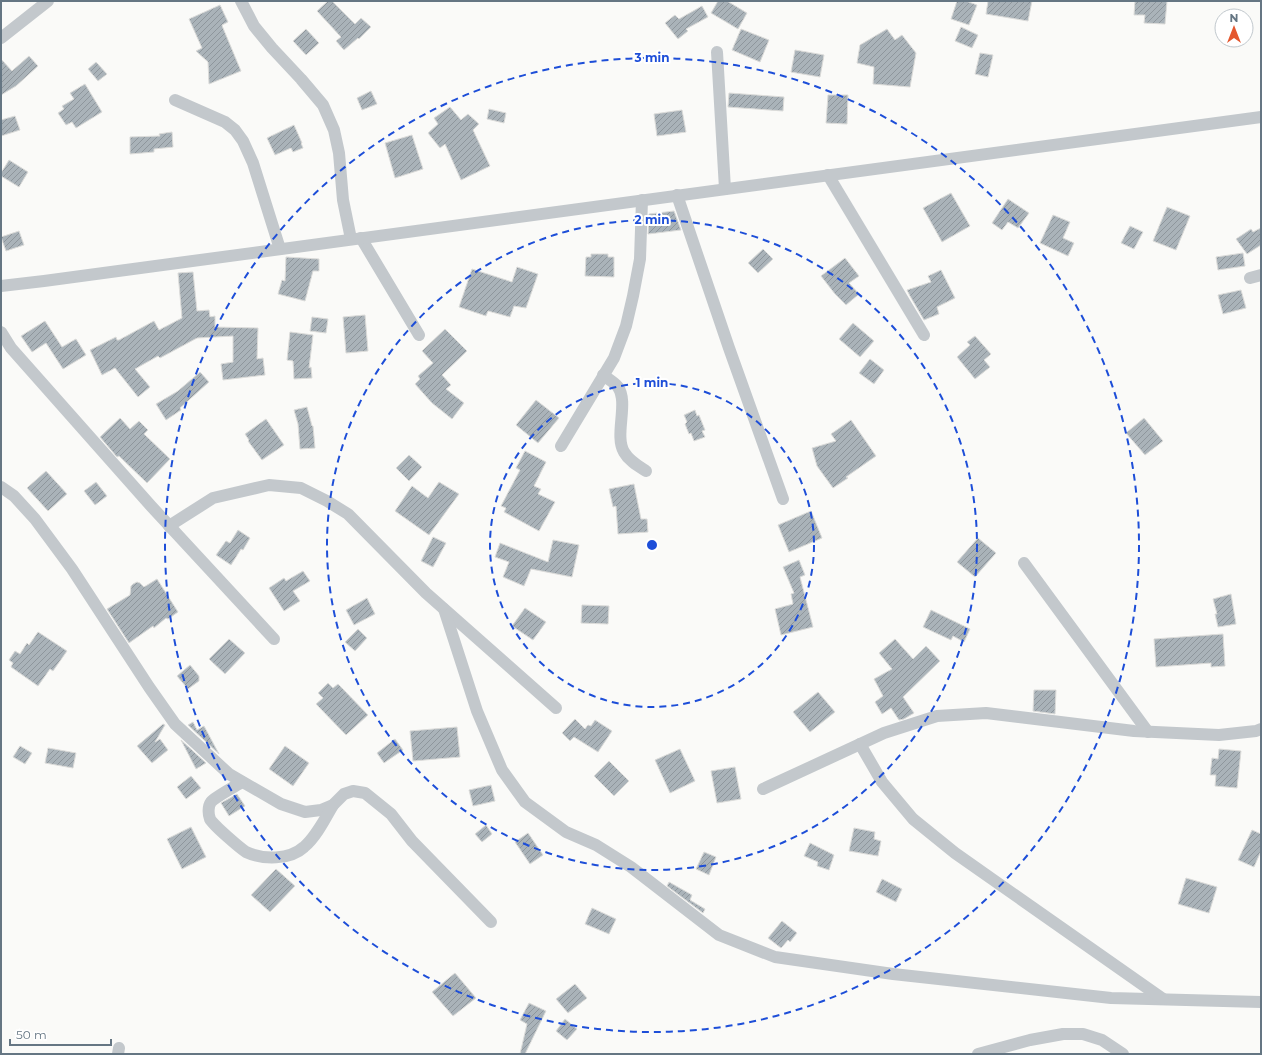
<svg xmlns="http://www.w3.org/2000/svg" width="1262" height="1055" viewBox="0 0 1262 1055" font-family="Montserrat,sans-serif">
  <defs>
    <pattern id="building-hatch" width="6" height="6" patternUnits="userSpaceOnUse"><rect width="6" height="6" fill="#aab3b9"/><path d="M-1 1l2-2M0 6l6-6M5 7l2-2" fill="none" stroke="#8e969c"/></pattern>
  </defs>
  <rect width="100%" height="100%" fill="#fafaf8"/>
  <g fill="url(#building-hatch)" stroke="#dcdcda">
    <path d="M328,1h4l23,23 6,-6 10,9 -12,12 -1,-1 -14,12 -8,-9 5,-4 -24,-26z"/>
    <path d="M718,1h9l20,12 -9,16 -27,-16z"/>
    <path d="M957,1h9l11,4 -8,20 -18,-6z"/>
    <path d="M988,1h44l-4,20 -42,-7z"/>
    <path d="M1135,1h32l-2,23 -21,-1 1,-8h-11z"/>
    <path d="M220,5l8,17 -6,3 1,3 18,43 -32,13 -1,-22 -12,-11 6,-3 -13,-29z"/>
    <path d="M702,6l6,11 -22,12 2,2 -10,8 -13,-16 10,-8 4,4z"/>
    <path d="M961,27l17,8 -6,13 -17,-7z"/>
    <path d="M306,29l13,14 -13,12 -13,-14z"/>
    <path d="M741,29l28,11 -9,22 -28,-12z"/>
    <path d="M887,29l8,11 7,-5 14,18 -6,34 -37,-3 1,-17 -17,-4 3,-18z"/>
    <path d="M795,50l29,5 -4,22 -29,-5z"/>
    <path d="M980,53l13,2 -5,22 -13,-3z"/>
    <path d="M29,56l9,10 -22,20 -15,9v-36l11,12z"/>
    <path d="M96,62l11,12 -9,7 -10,-12z"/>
    <path d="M85,84l17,28 -26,16 -4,-6 -6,3 -8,-12 6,-4 -2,-3 12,-7 -4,-6z"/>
    <path d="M371,91l6,13 -15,6 -5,-12z"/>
    <path d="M729,93l55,4 -1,14 -55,-4z"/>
    <path d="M828,95h20l-1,29 -21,-1z"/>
    <path d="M450,107l11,13 7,-6 11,10 -6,6 17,36 -29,14 -16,-36 -5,4 -12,-15 10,-9 -4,-6z"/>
    <path d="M489,109l17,4 -2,10 -17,-4z"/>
    <path d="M682,110l4,22 -29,4 -3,-22z"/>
    <path d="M15,116l5,14 -19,6v-16z"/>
    <path d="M294,125l8,18h-1l2,5 -10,4 -2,-4 -16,7 -8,-17z"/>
    <path d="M172,132l1,15 -19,2v3l-24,2v-17l30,-1 -1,-2z"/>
    <path d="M412,135l11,34 -28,9 -10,-35z"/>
    <path d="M9,160l19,12 -9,15 -18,-11v-3z"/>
    <path d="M951,193l19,33 -28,16 -19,-34z"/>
    <path d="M1008,199l21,14 -11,15 -10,-6 -6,8 -10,-7z"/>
    <path d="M1167,207l23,9 -14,34 -23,-9z"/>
    <path d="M674,211l7,19 -33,4 1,-20z"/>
    <path d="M1053,215l17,7 -7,16 11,5 -6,13 -28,-13z"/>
    <path d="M1130,226l13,6 -9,17 -13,-6z"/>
    <path d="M1261,228v17l-14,9 -11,-15 15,-10 2,3z"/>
    <path d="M19,231l5,14 -18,6 -5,-14z"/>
    <path d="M763,249l10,10 -15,14 -10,-10z"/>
    <path d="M1243,253l2,13 -27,4 -2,-13z"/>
    <path d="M591,254h17v3h6v20l-29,-1 1,-19h5z"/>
    <path d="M286,257l33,2v12h-6l-8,30 -27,-7 4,-14 3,1z"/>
    <path d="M845,258l14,18 -10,7 10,11 -13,11 -11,-11 -14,-18z"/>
    <path d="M517,267l21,7 -12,34 -12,-2 -4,11 -22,-6 -2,5 -27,-9 13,-38 40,13z"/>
    <path d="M941,270l14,28 -18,9 2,7 -15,6 -14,-24 -3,-6 24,-8 -3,-6z"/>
    <path d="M193,272l4,39 12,-1 1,7 5,-1v11l43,1 -1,31 6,-1 2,17 -42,5 -2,-16 12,-2v-26l-36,2 -37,20 -2,-2 -23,13 15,18 -12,10 -23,-29 -13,7 -12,-25 26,-13 1,3h2l35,-19 5,9 23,-12 -4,-45z"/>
    <path d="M1241,290l5,18 -23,6 -5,-19z"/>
    <path d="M365,315l3,36 -22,2 -3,-36z"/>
    <path d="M312,317l16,2 -2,14 -16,-2z"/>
    <path d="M45,321l17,26 14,-8 10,16 -23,14 -17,-26 -14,9 -11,-16z"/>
    <path d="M853,323l21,18 -14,16 -21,-18z"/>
    <path d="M445,329l22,22 -25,24 9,10 -5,4 18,14 -12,16 -20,-16 -17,-19 5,-5 -2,-3 15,-13 -11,-12z"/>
    <path d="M290,332l23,3 -4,33 2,-1 1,11 -18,1 -1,-18 -6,-1z"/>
    <path d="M975,336l16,18 -7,6 6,7 -15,12 -18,-22 13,-12 -3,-3z"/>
    <path d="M870,359l14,11 -10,14 -15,-11z"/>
    <path d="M200,372l9,10 -29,26 1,2 -15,10 -10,-16 22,-13z"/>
    <path d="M536,400l23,18 -21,25 -22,-18z"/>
    <path d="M307,407l5,19h1l2,22 -15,1 -2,-25 -4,-14z"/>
    <path d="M695,410l2,6 2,-1 6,15 -3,1 3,6 -11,4 -3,-8 -2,1 -4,-10 2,-2 -3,-7z"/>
    <path d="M120,418l10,11 9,-8 9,9 -4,4 26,25 -23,24 -28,-27 -2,1 -17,-20z"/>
    <path d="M1144,418l19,23 -18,14 -19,-22z"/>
    <path d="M266,419l18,26 -22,15 -14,-19 1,-1 -4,-6z"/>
    <path d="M851,420l25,36 -30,21 2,1 -15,10 -16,-22 -5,-18 24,-7 -5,-7z"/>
    <path d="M525,451l21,11 -12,24 7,3 -3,5 17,8 -16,29 -35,-19 2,-4 -5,-2 19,-36 -4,-2z"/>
    <path d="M409,455l13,12 -13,14 -13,-13z"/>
    <path d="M46,471l21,23 -19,17 -21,-23z"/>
    <path d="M96,482l11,14 -12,9 -11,-14z"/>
    <path d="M439,482l20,12 -30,41 -34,-24 17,-25 16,12z"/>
    <path d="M634,484l7,35h6l1,13 -30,2 -2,-28 -3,1 -4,-18z"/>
    <path d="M811,511l11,27 -33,14 -11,-27z"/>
    <path d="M238,530l12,8 -7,12 -2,-1 -10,16 -15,-10 10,-14 4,2z"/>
    <path d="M433,537l13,6 -13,24 -12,-6z"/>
    <path d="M978,538l18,15 -21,24 -18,-15z"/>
    <path d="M553,540l26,5 -7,32 -41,-8 -7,17 -21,-9 6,-15 -14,-5 5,-14 48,19z"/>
    <path d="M799,560l6,15 -5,2 13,50 -32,8 -6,-26 18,-5 -2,-10 3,-1 -11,-26z"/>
    <path d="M303,571l7,10 -17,10 7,10 -16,10 -15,-23 15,-10 2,3z"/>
    <path d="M157,579l21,33 -10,7 -2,-1 -12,10 -1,-2 -24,17 -22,-34 23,-14 1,-9 2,-2 4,-2 3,1 4,4z"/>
    <path d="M1231,594l5,30 -18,3 -3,-13h2l-4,-15z"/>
    <path d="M367,598l8,16 -21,11 -8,-15z"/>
    <path d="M582,605l27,1 -1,18 -27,-1z"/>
    <path d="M525,608l21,14 -13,18 -21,-14z"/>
    <path d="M931,610l39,19 -6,13 -11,-6 -2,4 -28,-13z"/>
    <path d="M358,629l9,9 -12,13 -10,-9z"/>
    <path d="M38,632l29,19 -14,20 -3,-2 -12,17 -27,-19 2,-4 -4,-3 6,-9 5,3 7,-11 2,2z"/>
    <path d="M1223,634l2,32 -14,1v-4l-55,4 -2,-28z"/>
    <path d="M229,639l16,14 -20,21 -16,-15z"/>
    <path d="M895,639l18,20 13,-13 14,15 -37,36 11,16 -10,6 -5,1 -8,-12 -9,6 -7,-12 8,-6 -9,-17 18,-10 -13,-16z"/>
    <path d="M190,665l9,11v5l-11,8 -11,-13z"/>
    <path d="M328,683l5,5 5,-4 30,31 -22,20 -30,-31 7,-6 -5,-5z"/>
    <path d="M1034,690h22l-1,24 -22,-3z"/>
    <path d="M818,692l17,20 -25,20 -17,-20z"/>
    <path d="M575,719l10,10 3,-4 3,1 4,-6 17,11 -14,21 -24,-15 -4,4 -8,-8z"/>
    <path d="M193,722l4,8 7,-4 15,28 -31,-29z"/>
    <path d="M163,724l2,1 -10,17 5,-3 8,11 -16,13 -15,-17z"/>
    <path d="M457,727l3,30 -47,4 -3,-30z"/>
    <path d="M395,739l8,11 -19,13 -7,-10z"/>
    <path d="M181,740l25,23 -10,6z"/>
    <path d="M20,746l12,7 -7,11 -12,-7z"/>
    <path d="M285,746l24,17 -16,23 -24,-17z"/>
    <path d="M48,748l28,5 -3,15 -28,-5z"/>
    <path d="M680,749l15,32 -25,12 -15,-33z"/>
    <path d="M1219,749l22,2 -4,37 -22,-2 1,-11h-6l2,-17 6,1z"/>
    <path d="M609,761l20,20 -15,15 -20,-20z"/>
    <path d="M735,767l6,32 -24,4 -6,-32z"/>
    <path d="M191,776l10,12 -15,11 -9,-12z"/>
    <path d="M491,785l4,16 -22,5 -4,-16z"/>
    <path d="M237,794l8,12 -16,10 -8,-13z"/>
    <path d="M486,825l6,9 -10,8 -7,-8z"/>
    <path d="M191,827l15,30 -24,12 -15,-30z"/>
    <path d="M854,828l21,4 -1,7 7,2 -3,15 -29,-5z"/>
    <path d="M1252,830l9,4v17l-7,16 -16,-7z"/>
    <path d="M528,833l15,22 -13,9 -15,-22z"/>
    <path d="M810,843l24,12 -5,15 -12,-4 1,-4 -14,-6z"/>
    <path d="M704,852l12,5 -7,18 -13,-6z"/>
    <path d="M276,869l19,17 -25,26 -19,-17z"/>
    <path d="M1186,878l31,9 -8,26 -31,-9z"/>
    <path d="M882,879l20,10 -6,13 -20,-10z"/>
    <path d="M669,882l23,13 -2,5 15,9 -2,4 -36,-27z"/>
    <path d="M592,908l24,11 -7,15 -24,-10z"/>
    <path d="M782,921l15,12 -7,9 -2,-2 -7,8 -13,-10z"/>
    <path d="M455,973l21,25 -23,18 -21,-24z"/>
    <path d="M575,984l12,14 -19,15 -12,-14z"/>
    <path d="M529,1003l17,8 -21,43h-5l7,-30 -7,-4z"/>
    <path d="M565,1019l12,10 -10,11 -11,-9z"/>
  </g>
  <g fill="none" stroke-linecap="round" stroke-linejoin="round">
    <g stroke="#c3c8cc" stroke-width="12">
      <path d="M241,1l13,25 18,22 29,31 22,26 11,25 5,23 4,47 8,39"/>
      <path d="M1,38l47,-37"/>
      <path d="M717,52l8,137"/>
      <path d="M175,100l50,22 10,8 8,11 10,22 27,86"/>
      <path d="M828,175l96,160"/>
      <path d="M677,195l52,153 54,151"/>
      <path d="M361,238l58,97"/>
      <path d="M1250,278l11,-3"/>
      <path d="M1,286l43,-5 1217,-164"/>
      <path d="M1,332l10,16 140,158 123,133"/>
      <path d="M603,375c5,4 11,7 15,12 11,16 -4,48 6,65 5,9 14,14 22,19"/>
      <path d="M561,446l53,-88 12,-32 7,-30 7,-37 2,-59"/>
      <path d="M1,487l13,9 21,23 37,50 77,118 26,37 54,50 52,30 24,8 16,-2 12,-5 11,-11 9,-3 12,2 26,21 21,27 79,81"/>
      <path d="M169,526l44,-28 56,-13 32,3 26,13 21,13 78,79 130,115"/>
      <path d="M1024,563l124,169"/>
      <path d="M444,609l33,102 25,59 23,32 41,30 30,13 35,22 88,68 56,22 118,17 218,24 150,4"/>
      <path d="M860,744l22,38 31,37 42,34 208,146"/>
      <path d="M242,782c-6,4 -27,15 -31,20 -3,4 -3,12 -1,17 3,6 30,29 36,33 17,8 44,8 58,-5 12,-10 21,-28 29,-42"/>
      <path d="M763,789l121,-56 53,-17 49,-3 148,18 85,4 37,-4 5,-2"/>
      <path d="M118,1054l1,-6"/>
      <path d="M978,1054l52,-14 33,-6h20l19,6 21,14"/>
    </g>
  </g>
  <g fill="none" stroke="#1d4ed8" stroke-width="2" stroke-dasharray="7 5">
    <circle cx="652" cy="545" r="162"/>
    <circle cx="652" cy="545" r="325"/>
    <circle cx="652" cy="545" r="487"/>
  </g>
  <circle cx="652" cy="545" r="6" fill="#1d4ed8" stroke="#fff" stroke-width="2"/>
  <g font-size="12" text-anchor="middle" font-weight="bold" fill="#1d4ed8" stroke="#fff" stroke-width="4" stroke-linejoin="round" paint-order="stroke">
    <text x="652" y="62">3 min</text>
    <text x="652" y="224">2 min</text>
    <text x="652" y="387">1 min</text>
  </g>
  <rect width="1262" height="1055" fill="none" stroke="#657683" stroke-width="4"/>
  <g transform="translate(1234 28)"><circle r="19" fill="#ffffff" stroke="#c1c8cd"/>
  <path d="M0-3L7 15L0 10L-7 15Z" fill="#e4572e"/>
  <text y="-6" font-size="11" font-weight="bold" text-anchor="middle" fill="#657683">N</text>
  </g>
  <path d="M10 1039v6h101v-6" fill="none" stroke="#657683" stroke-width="2"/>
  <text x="16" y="1039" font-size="12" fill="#657683" stroke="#ffffff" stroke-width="3" paint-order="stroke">50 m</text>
</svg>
